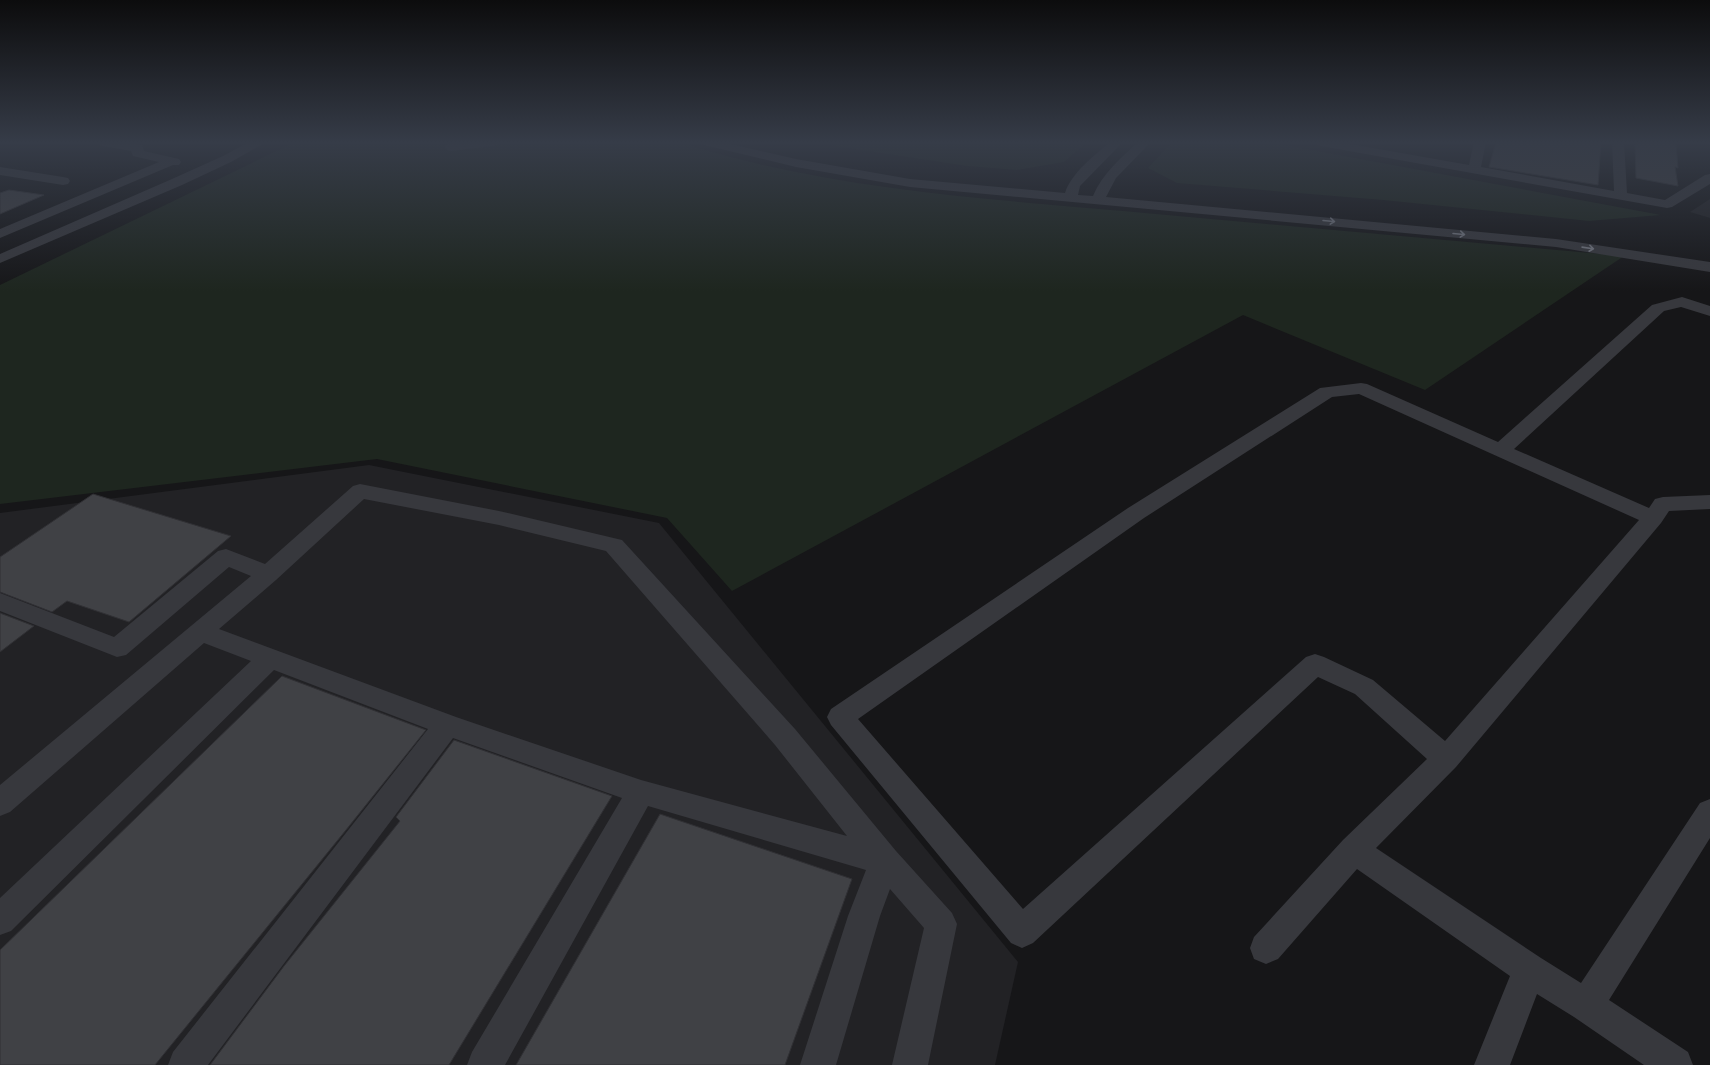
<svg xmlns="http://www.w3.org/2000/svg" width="1710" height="1065" viewBox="0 0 1710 1065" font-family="'DejaVu Sans',sans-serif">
  <rect width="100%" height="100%" fill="#161618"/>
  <g fill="#222225">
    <path d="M1710,199v19l-20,-6z"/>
    <path d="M369,465l290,58 359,439 -23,103h-995v-552z"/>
  </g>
  <g fill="#1e261f">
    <path d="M295,142h384c143,46 295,56 444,69 167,15 334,30 501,45l-199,134 -182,-75 -511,276 -65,-73 -290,-59 -377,45v-219z"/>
    <path d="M809,142h278l-23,20 -47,8 -50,-4z"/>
    <path d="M1172,142h97l392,73 -72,6 -206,-21 -206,-17 -29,-15z"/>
  </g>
  <g fill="#404145" stroke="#303034">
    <path d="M1496,142h105l-3,43 -109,-18z"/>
    <path d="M1635,142h36l1,2h4l2,24 -3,-1 3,19 -42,-8z"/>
    <path d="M9,190l35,5 -44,19v-21z"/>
    <path d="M93,494l138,42 -102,86 -62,-21 -15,11 -52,-20v-35z"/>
    <path d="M0,613l34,13 -34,26z"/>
    <path d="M282,676l144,54 -80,100 -191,235h-155v-115z"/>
    <path d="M454,740l158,56 -163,269h-239l74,-99 116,-145 -4,-4z"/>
    <path d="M660,814l192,65 -67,186h-269z"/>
  </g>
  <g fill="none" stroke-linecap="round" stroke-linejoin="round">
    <g fill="#37383d" fill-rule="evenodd">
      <path d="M97,142c15,-2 31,0 45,3l2,6 35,8 2,3 -2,3h-6l-173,73v-9l159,-67 -26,-6 -2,-5 -28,-5 -4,-1z"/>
      <path d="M249,142h14l-2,3 -30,17 -49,23 -182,78v-9l172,-75 51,-23z"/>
      <path d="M466,142h33l-2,3 -4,1 -42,5 -4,-1 -2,-3 2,-3z"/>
      <path d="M702,142h20l74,17 114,20 155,14c7,-21 29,-37 45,-51h13l-43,44 -2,9 15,1c9,-22 28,-38 45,-54h13l-35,36 -10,19 450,42 154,23v10l-154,-25 -646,-60 -114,-20 -92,-22z"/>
      <path d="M1315,142h24l130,23 5,-23h12l-5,25 133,24 -2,-49h12l3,51 38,7 40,-25 5,-1v10l-38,23 -5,1 -346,-62 -4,-1z"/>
      <path d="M0,167l63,10 5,1 2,3 -2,3 -5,1 -63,-10z"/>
      <path d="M1682,297l28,9v10l-29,-9 -17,4 -150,138 135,59 6,-9 8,-2 47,-2v14l-41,2 -8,12 -205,244 -80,81 165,110 40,25 119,-180 10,-4v39l-101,162 79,52 5,13h-49l-70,-48 -37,-23 -27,71h-36l36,-89 -153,-107 -79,90 -12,5 -12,-5 -4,-11 4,-11 89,-97 84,-81 -72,-65 -37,-17 -285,266 -11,5 -11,-5 -180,-218 -4,-8 4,-8 297,-201 192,-120 41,-5 6,1 131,58 154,-137zM1359,394l280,126 -194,221 -72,-61 -49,-23 -9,-3 -9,3 -283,252 -165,-190 286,-201 188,-121z"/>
      <path d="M360,484l139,27 123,29 173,189 101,122 56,62 5,11 -29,141h-36l32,-137 -34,-39 -10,27 -44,149h-36l48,-149 18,-46 -218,-64 -143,259h-38l5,-13 150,-254 -169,-60 -245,327h-40l5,-13 255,-323 -154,-59 -263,261 -11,4v-37l251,-237 -47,-18 -194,169 -10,4v-31l251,-209 -22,-9 -103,88 -9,2 -117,-46v-18l114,44 104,-86 8,-2 39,15 88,-78zM364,499l135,26 107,26 169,194 72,91 -206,-56 -185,-63 -237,-88 57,-49z"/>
    </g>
  </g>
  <defs><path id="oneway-shaft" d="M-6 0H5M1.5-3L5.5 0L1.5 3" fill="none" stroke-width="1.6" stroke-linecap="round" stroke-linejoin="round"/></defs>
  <g stroke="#757881">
    <use href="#oneway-shaft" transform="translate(1329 221) rotate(5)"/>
    <use href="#oneway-shaft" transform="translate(1459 234) rotate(5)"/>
    <use href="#oneway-shaft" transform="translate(1588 248) rotate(8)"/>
  </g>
  <linearGradient id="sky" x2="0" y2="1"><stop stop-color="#0c0c0d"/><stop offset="0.49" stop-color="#363c48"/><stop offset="1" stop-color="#363c48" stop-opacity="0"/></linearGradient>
  <rect width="1710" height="291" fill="url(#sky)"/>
</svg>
